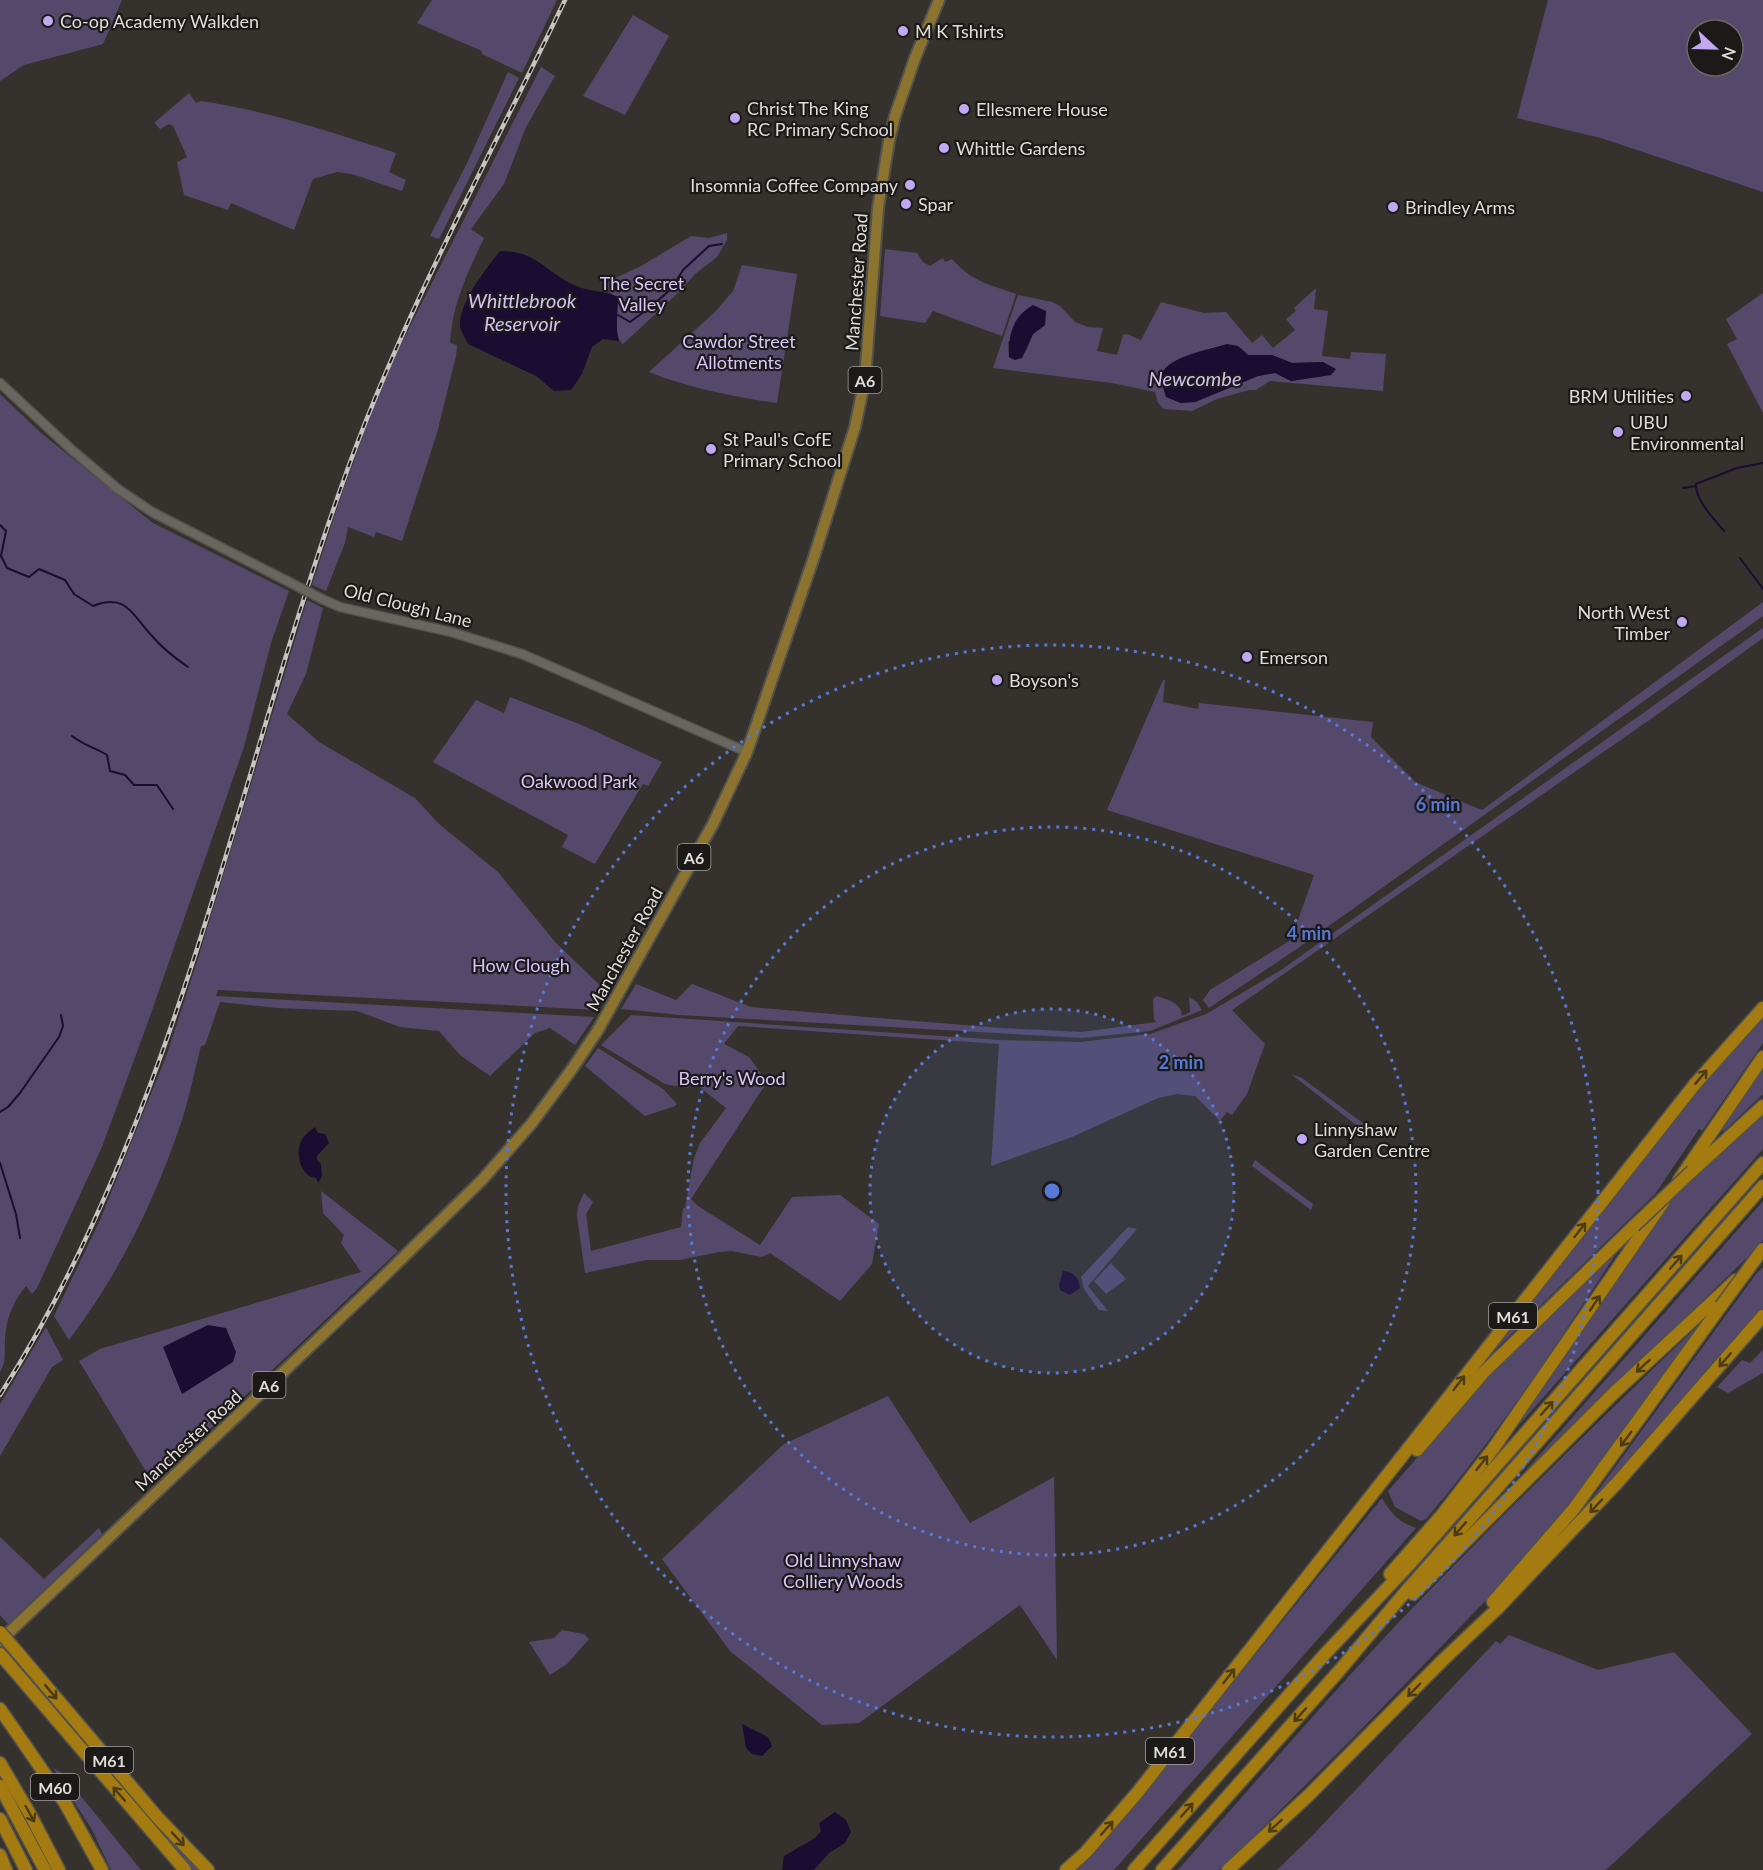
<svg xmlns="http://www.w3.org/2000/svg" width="1763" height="1870" viewBox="0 0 1763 1870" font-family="Lato,sans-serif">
  <rect width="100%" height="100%" fill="#35322d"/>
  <g fill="#54496b" fill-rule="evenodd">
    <path d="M0,0h122l-19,44 -79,21 -24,16z"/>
    <path d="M432,0h125l-35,73 -40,-19v-3l-65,-28z"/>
    <path d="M1548,0h215v192l-162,-54 -84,-20zM1697,30h36v36h-36z"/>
    <path d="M633,15l36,21 -44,79 -42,-19z"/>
    <path d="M541,67l14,9 -29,51 -22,57 -33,45 13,9c-16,34 -32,66 -34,105l7,2 -1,11 -19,77 -35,108 -26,-9 -2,5 -26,-10 -3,16 -19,48 -14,-6 28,-86 35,-96 25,-57z"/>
    <path d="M508,72l11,6 -80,161 -9,-3 39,-77z"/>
    <path d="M189,93l7,10 5,-2c67,10 131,31 195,52l-7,19 17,8 -4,11 -50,-17 -15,-2 -24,7 -19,51 -63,-27 -3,7 -44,-15 -7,-33 10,-5 -14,-31 -4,-2 -9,5 -6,-6z"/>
    <path d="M727,233v7l-10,17 -22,17 -16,18 -56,52c-12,-10 -5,-32 -5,-46l-8,-5 -5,-10 38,-18 48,-29 18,2z"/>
    <path d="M885,249l32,4 6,9 7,4 13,-8 2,4 7,-3c19,22 38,26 64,35l-14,42 -69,-25 -8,12 -45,-7z"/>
    <path d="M742,265l55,9 -20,129c-44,-6 -87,-15 -128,-31l67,-61 17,-20z"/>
    <path d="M1316,288l-2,21 14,2 -6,45 28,3 1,-7 35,2 -3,37 -113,-10 -14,9h-7l-32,9 -25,12 -28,-2 -6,-6 -3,-11 -43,-9 -119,-15 25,-73 34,7 8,4 15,16 13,5 15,1 -6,23 20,4 6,-20 4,-1 14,6 20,-38 43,11 22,-1 26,31 10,-8 11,13 22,-18 -9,-11 10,-8 -2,-3zM1046,312l-1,13 -12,9 -7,17 -11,9 -6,-3 -1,-15zM1241,348l7,7h24l20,8 31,-1 8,13 -40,6 -16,-8 -17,3 -63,26 -14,1 -15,-6z"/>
    <path d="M1763,293v120l-36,-69 10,-5 -11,-20z"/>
    <path d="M0,394l41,39 112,90 136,68 -18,52 -27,104 -96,275 -46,125 -65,141 -5,6 -6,-8c-13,16 -20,32 -21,53 -1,12 2,22 -5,33z"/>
    <path d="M307,600l16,8 -17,66 -19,40 32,28 96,56 24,26 59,48 57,70 51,49 1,4 -9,15 -380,-20 -2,6 378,21 -19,28 -25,-17 -15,5 -45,43 -30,-21 -21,-24 -39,-4 -43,-16 -80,-3 -57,-6 -15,43 -4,1c-6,23 -11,48 -18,71 -26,79 -63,156 -114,223l-15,-24 46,-96 67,-166 28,-86z"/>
    <path d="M1763,602v14l-465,332 -89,60 -6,-8 7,-10 81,-50 23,-65 -207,-65 56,-130h2l-2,22 35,7 1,-6 174,19 -2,15 44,45 67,28z"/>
    <path d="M1763,628v10l-115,83 -416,289 33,34 -18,50 -15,21 -5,-3 -7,9 -25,-25 -18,-2 -19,4 -86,39 -81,29 8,-122 -261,-18 -14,18 25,13 18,25 -76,117 7,7 62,39 32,-48 48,-2 39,29 -7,40 -32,37 -70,-48 -8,4 -30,-6 -13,1 -39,8h-34l-61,13 -8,-57 1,-10 6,-13 9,9 -7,12 5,37 90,-24 2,-19h2l9,-50 6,-15 26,-35 -33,-26 -5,6 -23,-4 -64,-39 30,-30 369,25 81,2 69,-8 56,-20 75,-44z"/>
    <path d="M510,697l74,29 78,36 -14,24 -5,-2 -48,80 -33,-17 6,-12 -135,-73 43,-62 28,13z"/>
    <path d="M636,984l40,16 16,-16 59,23 127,11 123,10 81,4 74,-10 -2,-3 -1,-20 4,-3c11,4 25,7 25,20l8,-4 -1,-15 8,5 5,8 -52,21 -68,7 -402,-23 -59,-6z"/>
    <path d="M1763,1016v27l-61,88 -3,-2 -44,65 -161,157 -2,-1 210,-267z"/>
    <path d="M598,1048l65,41 14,15 -2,2 -30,10 -60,-50z"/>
    <path d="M1763,1066v28l-38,36 -5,2z"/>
    <path d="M1291,1074l11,4 66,49 -3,5z"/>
    <path d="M1763,1112v37l-253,286 166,-241z"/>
    <path d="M1255,1160l58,44 -2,6 -59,-44z"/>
    <path d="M321,1191l77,60 -245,232 -74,-122 21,-12 261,-77 -20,-29 3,-8 -21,-22z"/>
    <path d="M1763,1201v39l-6,8 -236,228z"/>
    <path d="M1128,1227l9,2 -49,57 20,25 -9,-1 -15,-21 -3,-12z"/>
    <path d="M1620,1248c-61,92 -121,186 -194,271l-5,2 -26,-14 -7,-16 96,-110z"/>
    <path d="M1111,1263l15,16 -20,15 -12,-13z"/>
    <path d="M1763,1267v41l-185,210 178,-244z"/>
    <path d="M1700,1324l-114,160 -69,84 -165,171 -123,122 -10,9h-41c73,-83 145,-167 221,-248 98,-102 199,-201 301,-298z"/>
    <path d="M46,1327l17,33 -11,7 -52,89v-52z"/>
    <path d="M1763,1350v23l-35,20 -11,-6 25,-27 8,3z"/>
    <path d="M888,1396l82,127 84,-46 3,183 -37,-55 -161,118 -37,2 -92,-74 -68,-92 122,-115z"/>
    <path d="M1382,1498c9,16 17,24 34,30l-302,342h-40l80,-90z"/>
    <path d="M99,1528l3,6 -94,90 -8,-9v-78l44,42z"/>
    <path d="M562,1630l22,4 5,5 -22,25 -17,11 -21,-33 25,-4z"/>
    <path d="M1509,1635l89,35 76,-18 78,82 -146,136h-329l35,-34 184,-195 4,3z"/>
    <path d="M53,1768l9,5 79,97h-30l-19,-40z"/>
    <path d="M128,1791l73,79h-11l-66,-76z"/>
  </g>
  <g fill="#1b0c31">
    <path d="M500,251c36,0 44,19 72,33 15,8 32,6 46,13 0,16 -3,29 1,44l-16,-2 -11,8 -10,27 -11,16 -17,1 -18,-15 -68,-32c-2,-5 -7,-12 -8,-18 -1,-24 26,-57 40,-75z"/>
    <path d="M1033,305l13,6 -1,14 -12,9 -11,24 -7,2 -6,-3c-1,-22 4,-41 24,-52z"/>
    <path d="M1227,344l11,2 10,9h24l20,8 31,-1 13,7 -5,6 -40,6 -16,-8 -17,3 -63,26 -14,1 -15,-6c-2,-7 -6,-15 -4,-23 5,-17 49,-25 65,-30z"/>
    <path d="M315,1127l3,6 7,1 4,9 -12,13v4l4,4 1,12 -4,7 -2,-5c-15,-1 -21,-24 -15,-37 3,-6 9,-10 14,-14z"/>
    <path d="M1063,1271c10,1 16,6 17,17l-10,7 -10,-5 -1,-5z"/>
    <path d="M208,1325l18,3 10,24 -3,10 -51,32 -19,-47z"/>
    <path d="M742,1724l26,13 4,9 -10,10 -10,-2 -6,-6z"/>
    <path d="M835,1812l11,8 5,12 -6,11 -16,10 -15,17h-32l2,-14 31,-18 6,-7 -2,-8z"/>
  </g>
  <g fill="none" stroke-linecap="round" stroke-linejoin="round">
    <g stroke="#1b0c31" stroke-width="2">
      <path d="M618,315l12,7 22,-16 20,-18 11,-18 26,-24 13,-2"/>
      <path d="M1683,488l13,-2"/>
      <path d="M0,525l6,6 -5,25 6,12 22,9 10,-8 26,11 9,14 19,12c35,-14 40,11 60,31 10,12 22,21 35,30"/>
      <path d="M1724,531c-10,-12 -29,-31 -28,-47l41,-16 26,-5"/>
      <path d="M1740,558l23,31"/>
      <path d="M72,736c11,9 22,11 35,19l3,16 15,4 9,10h23l16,24"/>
      <path d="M0,1112l8,-5 12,-14 39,-56 4,-11 -2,-11"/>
      <path d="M0,1163l16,51 4,24"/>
    </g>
    <defs>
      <g id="tertiary">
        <path d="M0,383l72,67 46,39 34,23 135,69"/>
        <path d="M324,600l16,7 111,25 71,22 225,98"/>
      </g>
      <path id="primary" d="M0,1641l379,-360 103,-101 50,-57 40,-54 26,-39 115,-206 34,-72 67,-195 41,-130 10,-48 13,-171 11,-67 6,-25 20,-58 24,-58"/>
      <g id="motorway">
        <path d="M1692,1171l71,-65"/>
        <path d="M1679,1180l84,-123"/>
        <path d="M1417,1450l66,-77 151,-147"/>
        <path d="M1390,1574l51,-58 52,-67 171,-248"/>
        <path d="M1413,1594l201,-201 122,-113"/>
        <path d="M1493,1602l80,-92 148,-204"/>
        <path d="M13,1647l145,171 50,52"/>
        <path d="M0,1654l185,216"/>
        <path d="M0,1709l65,94 37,67"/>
        <path d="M0,1763l31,53 28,54"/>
        <path d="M0,1786l45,84"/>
        <path d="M0,1819l26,51"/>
        <path d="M0,1855l6,15"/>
        <path d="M1066,1870l20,-18 51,-59 558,-709 68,-76"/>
        <path d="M1134,1870l191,-216 83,-88 355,-403"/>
        <path d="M1162,1870l177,-199 62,-74 362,-411"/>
        <path d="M1228,1870l80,-74 135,-136 54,-51 120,-126 146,-167"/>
      </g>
    </defs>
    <use href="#tertiary" stroke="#53514c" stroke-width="11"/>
    <use href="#primary" stroke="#53514c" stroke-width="14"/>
    <use href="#motorway" stroke="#53514c" stroke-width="15"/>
    <use href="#tertiary" stroke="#696660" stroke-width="8"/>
    <use href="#primary" stroke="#8c7330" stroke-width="10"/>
    <use href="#motorway" stroke="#a47b10" stroke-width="12"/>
    <defs>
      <path id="rail" d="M0,1395c177,-277 234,-608 343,-913 59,-167 146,-323 222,-482"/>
    </defs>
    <use href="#rail" stroke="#c5c4c0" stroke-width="4.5"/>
    <use href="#rail" stroke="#1c1a18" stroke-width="2" stroke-dasharray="7" stroke-linecap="butt"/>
    <defs>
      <path id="tertiary-bridge" d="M287,581l37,19"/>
      <g id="motorway-bridge">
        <path d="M1634,1226l58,-55"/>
        <path d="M1721,1306l42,-57"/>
        <path d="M0,1632l13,15"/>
      </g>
    </defs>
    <use href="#tertiary-bridge" stroke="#53514c" stroke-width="11" stroke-linecap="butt"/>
    <use href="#motorway-bridge" stroke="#53514c" stroke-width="15" stroke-linecap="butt"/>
    <use href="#tertiary-bridge" stroke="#696660" stroke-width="8"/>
    <use href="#motorway-bridge" stroke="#a47b10" stroke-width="12"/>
  </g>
  <defs><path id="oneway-shaft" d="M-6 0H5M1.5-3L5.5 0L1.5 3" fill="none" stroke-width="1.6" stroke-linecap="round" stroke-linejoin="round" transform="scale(1.5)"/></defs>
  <g stroke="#4c3c15">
    <use href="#oneway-shaft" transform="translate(1701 1077) rotate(-50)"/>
    <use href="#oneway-shaft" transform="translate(1580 1230) rotate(-52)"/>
    <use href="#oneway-shaft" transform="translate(1676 1262) rotate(-49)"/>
    <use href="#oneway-shaft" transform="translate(1595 1303) rotate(-56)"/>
    <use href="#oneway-shaft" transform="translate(1725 1360) rotate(131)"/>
    <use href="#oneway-shaft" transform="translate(1643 1366) rotate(138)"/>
    <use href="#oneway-shaft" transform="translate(1459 1383) rotate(-52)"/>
    <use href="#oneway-shaft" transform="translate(1547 1408) rotate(-48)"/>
    <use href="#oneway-shaft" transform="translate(1626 1439) rotate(126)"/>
    <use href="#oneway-shaft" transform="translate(1482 1463) rotate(-52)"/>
    <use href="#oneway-shaft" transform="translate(1596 1506) rotate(133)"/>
    <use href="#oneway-shaft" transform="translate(1460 1529) rotate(131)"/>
    <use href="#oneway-shaft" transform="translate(1229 1676) rotate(-52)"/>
    <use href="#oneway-shaft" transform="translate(1414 1690) rotate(134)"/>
    <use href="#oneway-shaft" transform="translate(51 1692) rotate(50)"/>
    <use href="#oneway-shaft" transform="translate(1300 1715) rotate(132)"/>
    <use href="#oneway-shaft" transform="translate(119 1794) rotate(-131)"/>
    <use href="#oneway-shaft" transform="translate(1187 1810) rotate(-49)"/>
    <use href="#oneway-shaft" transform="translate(30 1814) rotate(61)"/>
    <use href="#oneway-shaft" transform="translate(1275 1826) rotate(137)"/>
    <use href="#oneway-shaft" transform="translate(1107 1828) rotate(-49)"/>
    <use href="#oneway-shaft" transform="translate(178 1839) rotate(47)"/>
  </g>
  <circle cx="1052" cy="1191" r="182" fill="#5779d8" fill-opacity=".12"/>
  <g fill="none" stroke="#5779d8" stroke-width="3" stroke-dasharray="3 6">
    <circle cx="1052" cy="1191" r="182"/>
    <circle cx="1052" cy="1191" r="364"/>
    <circle cx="1052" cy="1191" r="546"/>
  </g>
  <g fill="#c1a8f3" stroke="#1c1a18" stroke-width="2">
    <circle cx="48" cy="21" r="6"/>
    <circle cx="903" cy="31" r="6"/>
    <circle cx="964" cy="109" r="6"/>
    <circle cx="735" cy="118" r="6"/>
    <circle cx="944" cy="148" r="6"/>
    <circle cx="910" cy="185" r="6"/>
    <circle cx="906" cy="204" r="6"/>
    <circle cx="1393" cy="207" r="6"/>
    <circle cx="1686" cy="396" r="6"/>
    <circle cx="1618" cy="432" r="6"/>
    <circle cx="711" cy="449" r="6"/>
    <circle cx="1682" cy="622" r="6"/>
    <circle cx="1247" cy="657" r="6"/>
    <circle cx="997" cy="680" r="6"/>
    <circle cx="1302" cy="1139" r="6"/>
  </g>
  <g text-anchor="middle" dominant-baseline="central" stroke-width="4.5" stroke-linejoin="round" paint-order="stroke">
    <g fill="#1c1a18" stroke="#a4a29f" stroke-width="1.5">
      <rect x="848.5" y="367" width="33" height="26" rx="4.5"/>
      <rect x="677.5" y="844" width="33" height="26" rx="4.5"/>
      <rect x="1489" y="1303" width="48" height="26" rx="4.5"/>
      <rect x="252.5" y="1372" width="33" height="26" rx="4.5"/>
      <rect x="1146" y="1738" width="48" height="26" rx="4.5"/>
      <rect x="85" y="1747" width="48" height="26" rx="4.5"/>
      <rect x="31" y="1774" width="48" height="26" rx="4.5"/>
    </g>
    <g font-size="16" font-weight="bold" fill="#deddd9">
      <text x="865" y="380">A6</text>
      <text x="694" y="857">A6</text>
      <text x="1513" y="1316">M61</text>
      <text x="269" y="1385">A6</text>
      <text x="1170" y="1751">M61</text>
      <text x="109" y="1760">M61</text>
      <text x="55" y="1787">M60</text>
    </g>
    <g font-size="18" fill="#deddd9" stroke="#1c1a18" text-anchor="start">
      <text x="60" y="21">Co-op Academy Walkden</text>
      <text x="915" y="31">M K Tshirts</text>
      <text x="747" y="108">Christ The King<tspan x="747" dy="21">RC Primary School</tspan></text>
      <text x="976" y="109">Ellesmere House</text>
      <text x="956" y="148">Whittle Gardens</text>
      <text x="898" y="185" text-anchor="end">Insomnia Coffee Company</text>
      <text x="918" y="204">Spar</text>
      <text x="1405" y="207">Brindley Arms</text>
      <text x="1674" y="396" text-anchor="end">BRM Utilities</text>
      <text x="1630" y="422">UBU<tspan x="1630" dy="21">Environmental</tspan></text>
      <text x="723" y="439">St Paul's CofE<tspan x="723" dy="21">Primary School</tspan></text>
      <text x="1670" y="612" text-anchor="end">North West<tspan x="1670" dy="21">Timber</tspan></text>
      <text x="1259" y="657">Emerson</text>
      <text x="1009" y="680">Boyson's</text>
      <text x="1314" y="1129">Linnyshaw<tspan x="1314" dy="21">Garden Centre</tspan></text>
    </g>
    <g font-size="18" fill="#deddd9" stroke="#1c1a18">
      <text transform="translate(856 282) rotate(-86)">Manchester Road</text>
      <text transform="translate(408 605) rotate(14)">Old Clough Lane</text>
      <text transform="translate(624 949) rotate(-61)">Manchester Road</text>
      <text transform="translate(188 1440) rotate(-43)">Manchester Road</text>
    </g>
    <g font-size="18" fill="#d7c5fe" stroke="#1c1a18">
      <text x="642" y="283">The Secret<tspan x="642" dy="21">Valley</tspan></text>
      <text x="739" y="341">Cawdor Street<tspan x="739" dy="21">Allotments</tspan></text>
      <text x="579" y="781">Oakwood Park</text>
      <text x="521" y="965">How Clough</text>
      <text x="732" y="1078">Berry's Wood</text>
      <text x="843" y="1560">Old Linnyshaw<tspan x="843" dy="21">Colliery Woods</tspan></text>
    </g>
    <g font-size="20" font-style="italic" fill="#d1bff8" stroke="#1c1a18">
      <text x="522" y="300">Whittlebrook<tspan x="522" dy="23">Reservoir</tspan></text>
      <text x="1195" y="378">Newcombe</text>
    </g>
  </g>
  <circle cx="1052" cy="1191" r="9" fill="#5779d8" stroke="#1c1a18" stroke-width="3"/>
  <g font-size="18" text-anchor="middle" font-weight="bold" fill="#5779d8" stroke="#1c1a18" stroke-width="4.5" stroke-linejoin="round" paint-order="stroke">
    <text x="1438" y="811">6 min</text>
    <text x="1309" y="940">4 min</text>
    <text x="1181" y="1069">2 min</text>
  </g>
  <g transform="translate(1715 48) rotate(112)"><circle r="28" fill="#1c1a18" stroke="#6a6865" stroke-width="1.5"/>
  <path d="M0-4.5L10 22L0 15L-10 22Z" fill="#c1a8f3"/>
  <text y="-9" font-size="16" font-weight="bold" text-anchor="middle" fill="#deddd9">N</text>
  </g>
</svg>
